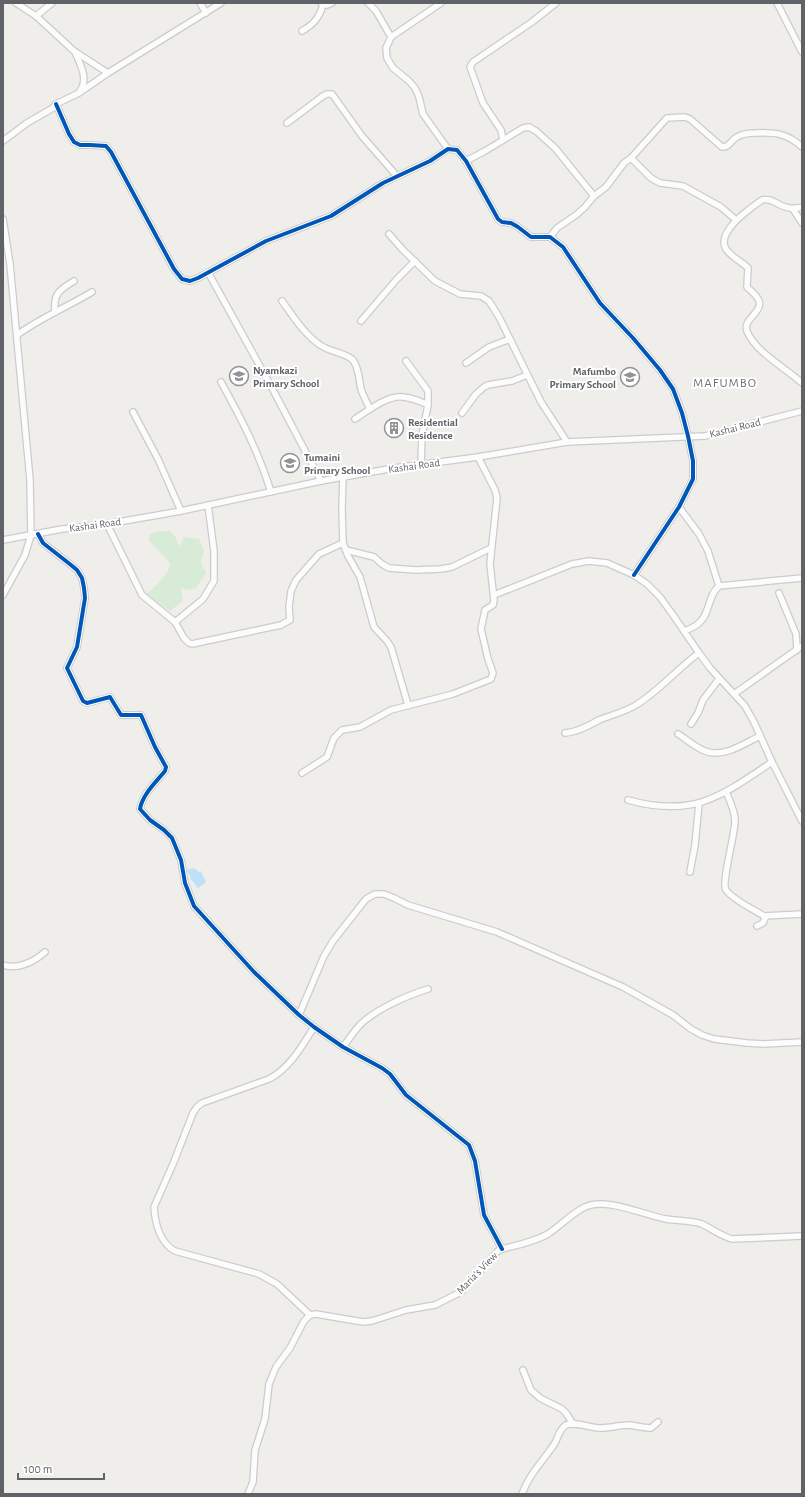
<svg xmlns="http://www.w3.org/2000/svg" width="805" height="1497" viewBox="0 0 805 1497" font-family="'Alegreya Sans',sans-serif">
  <rect width="100%" height="100%" fill="#efeeea"/>
  <path fill="#d8ebd6" d="M160,531h10l6,7 3,9 5,-10 15,2 5,11 -3,13 5,10 -10,15 -7,2 -8,-2 2,13 -13,10 -24,-17c10,-8 21,-17 24,-30l-6,-8 -15,-15 1,-7z"/>
  <path fill="#bfe0f9" d="M194,868l5,4 2,-1c1,4 4,7 5,11l-8,6 -8,-10 1,-1 -5,-7z"/>
  <g fill="none" stroke-linecap="round" stroke-linejoin="round">
    <defs>
      <g id="minor">
        <path d="M16,3l20,13 38,35 34,22"/>
        <path d="M200,3l6,10"/>
        <path d="M321,3l2,2h4l5,-2"/>
        <path d="M368,3l8,8 15,26"/>
        <path d="M441,3l-50,34 -5,11 1,10 6,10 16,13 6,7 4,9 4,17 25,35"/>
        <path d="M777,3l25,49"/>
        <path d="M36,16l16,-13"/>
        <path d="M302,31c11,-6 17,-13 21,-26"/>
        <path d="M75,52c5,12 14,27 5,39"/>
        <path d="M56,104l13,30 5,8 6,3h10l16,1 5,6 63,117 8,10 8,2 8,-3 68,-37 65,-25 52,-33 47,-22 18,-12 9,1 9,11 32,58 4,3 9,1 7,4 13,10h19l13,10 37,56 33,35 27,32 13,19 9,24 6,23 5,25v18l-14,28 -45,68"/>
        <path d="M287,123l36,-27 4,-2h5l30,42 34,39"/>
        <path d="M503,140l-2,-10 -18,-27 -13,-36 3,-5 59,-40 24,-19"/>
        <path d="M3,141l24,-18 26,-15 3,-4 23,-11 29,-20 113,-70"/>
        <path d="M631,158l20,20 9,5 23,3 38,21 15,13"/>
        <path d="M466,161l19,-10 38,-23 6,-1 7,4 19,17 39,48"/>
        <path d="M802,207c-20,6 -28,-11 -40,-7 -11,8 -44,30 -37,47 2,7 17,15 23,21l-1,19c4,4 10,8 12,14 4,11 -17,19 -12,30 8,21 39,37 55,52"/>
        <path d="M793,209l9,14"/>
        <path d="M3,219l7,45 20,216 1,55 -6,20 -22,40"/>
        <path d="M389,234l14,16 32,31 25,13 21,2 8,5 10,16 42,85 26,40"/>
        <path d="M550,237l7,-9 19,-13 9,-8 9,-11 12,-9 18,-24 7,-5 36,-40 18,-1 5,2 32,28c7,1 9,-7 15,-10 5,-3 12,-4 18,-4 19,-1 32,0 47,14"/>
        <path d="M209,274l63,114 49,93"/>
        <path d="M282,301c11,15 22,33 38,44 10,7 26,8 33,15 6,8 6,20 8,29 2,7 6,13 9,20"/>
        <path d="M55,312c-2,-18 4,-22 19,-31"/>
        <path d="M361,321l36,-42 18,-18"/>
        <path d="M17,335c23,-17 50,-28 75,-43"/>
        <path d="M406,361l22,30v14l-6,30 -1,29"/>
        <path d="M466,363l23,-16 21,-8"/>
        <path d="M221,382c20,36 38,71 50,110"/>
        <path d="M133,412l25,47 23,52"/>
        <path d="M462,413l14,-19 8,-7 4,-2 24,-4 15,-6"/>
        <path d="M355,419c12,-8 33,-24 48,-22 9,1 17,4 25,8"/>
        <path d="M343,477l-1,31 1,35 5,13 12,21 14,50 13,14 4,6 17,58"/>
        <path d="M679,507l20,27 9,17 11,35"/>
        <path d="M107,524l35,71 33,27 9,16 5,5 3,1 89,-19 9,-5 -1,-13 2,-16 5,-11 23,-26 24,-11"/>
        <path d="M38,534l5,9 28,22 6,5 5,8 2,10 1,10 -8,49 -10,21 16,33 4,2 23,-6 11,18h20l14,32 11,20 -1,4c-9,11 -23,24 -25,38l10,11 14,10 8,8 9,22 4,23 9,23 60,66 45,43 15,12 29,20 39,21 8,6 16,21 63,50 6,16 9,54 18,34"/>
        <path d="M3,540l59,-11 45,-5 74,-13 140,-30 73,-13 84,-11 89,-15 138,-6 97,-25"/>
        <path d="M346,550l28,7 8,7 7,4 27,2 25,-1 11,-2 39,-19"/>
        <path d="M779,593l17,41 1,16"/>
        <path d="M494,595l78,-31 17,-3 18,2 27,12 13,9 13,13 13,18 26,38 11,15 35,38 9,16 18,40 30,59"/>
        <path d="M175,622l28,-23 11,-18v-30l-6,-46"/>
        <path d="M684,631c5,-2 11,-4 15,-8 11,-9 9,-28 20,-37l83,-8"/>
        <path d="M734,694l68,-48"/>
        <path d="M691,724l7,-11 5,-13 16,-21"/>
        <path d="M565,733c12,-1 23,-7 34,-13 12,-5 26,-8 37,-15 23,-14 41,-36 63,-52"/>
        <path d="M678,734c10,6 19,15 30,18 17,5 37,-9 52,-16"/>
        <path d="M302,773l25,-16 7,-19 8,-8 18,-3 31,-17 62,-16 38,-15 2,-6 -5,-14 -7,-30 4,-19 8,-5 1,-5 -4,-36 7,-66 -2,-8 -17,-33"/>
        <path d="M726,792c4,9 9,19 9,29 0,13 -14,63 -9,69 7,10 27,19 38,26l1,2 -2,5 -6,3"/>
        <path d="M628,800c65,18 92,-3 144,-38"/>
        <path d="M690,872l5,-27 4,-42"/>
        <path d="M764,916l38,-2"/>
        <path d="M3,965c14,5 31,-3 42,-13"/>
        <path d="M299,1015l25,-59 9,-15 33,-42 9,-5h9l10,4 14,7 89,27 126,55 50,28 18,14 11,6 12,4 33,4 17,1 38,-2"/>
        <path d="M343,1047c7,-9 12,-18 20,-25 16,-14 45,-27 65,-33"/>
        <path d="M310,1315l-33,-31 -18,-10 -84,-23c-15,-8 -20,-28 -21,-44l19,-43 20,-51 4,-6 5,-4 67,-24c21,-11 33,-33 45,-52"/>
        <path d="M523,1370l8,20 9,8 22,11 4,4 7,11"/>
        <path d="M248,1494l5,-12 2,-32 10,-31 4,-35 7,-17 14,-19 14,-27 6,-6 6,-1 47,8 9,-1 34,-11 29,-5 26,-13 37,-41 4,-2c16,-4 32,-7 46,-15 12,-8 22,-19 35,-26 22,-12 60,7 83,11 12,2 25,1 36,5 10,5 19,12 30,15l70,-3"/>
        <path d="M522,1494c7,-20 22,-34 33,-51 3,-6 5,-15 11,-18 11,-4 23,3 34,3 10,0 20,-3 30,-3 7,1 14,3 21,3l7,-6"/>
      </g>
    </defs>
    <use href="#minor" stroke="#cbcccc" stroke-width="8"/>
    <use href="#minor" stroke="#fdfcfc" stroke-width="5.5"/>
    <defs>
      <g id="cycleway">
        <path d="M56,104l13,30 5,8 6,3h10l16,1 5,6 63,117 8,10 8,2 8,-3 68,-37 65,-25 52,-33 47,-22 18,-12 9,1 9,11 32,58 4,3 9,1 7,4 13,10h19l13,10 37,56 33,35 27,32 13,19 9,24 6,23 5,25v18l-14,28 -45,68"/>
        <path d="M38,534l5,9 28,22 6,5 5,8 2,10 1,10 -8,49 -10,21 16,33 4,2 23,-6 11,18h20l14,32 11,20 -1,4c-9,11 -23,24 -25,38l10,11 14,10 8,8 9,22 4,23 9,23 60,66 45,43 15,12 29,20 39,21 8,6 16,21 63,50 6,16 9,54 18,34"/>
      </g>
    </defs>
    <use href="#cycleway" stroke="#fff" stroke-width="6"/>
    <use href="#cycleway" stroke="#0057b8" stroke-width="4"/>
  </g>
  <defs>
    <symbol id="school-ring" viewBox="-11 -11 22 22"><circle r="9.5" fill="#fff" stroke="#919496" stroke-width="1.5"/><path d="M0-5L7-2L0 1L-7-2ZM-4 1L0 2.5L4 1V4Q0 6-4 4Z" fill="#919496"/></symbol>
    <symbol id="building-ring" viewBox="-11 -11 22 22"><circle r="9.5" fill="#fff" stroke="#919496" stroke-width="1.5"/><path d="M-4-6H4V6H1V3H-1V6H-4ZM-2.5-4.3h1.7v1.8h-1.7ZM.8-4.3h1.7v1.8H.8ZM-2.5-1h1.7V.8h-1.7ZM.8-1h1.7V.8H.8Z" fill="#919496"/></symbol>
  </defs>
  <g fill-rule="evenodd">
    <use href="#school-ring" x="228" y="365" width="22" height="22"/>
    <use href="#school-ring" x="619" y="366" width="22" height="22"/>
    <use href="#building-ring" x="383" y="417" width="22" height="22"/>
    <use href="#school-ring" x="279" y="452" width="22" height="22"/>
  </g>
  <g text-anchor="middle" dominant-baseline="central" stroke-width="4" stroke-linejoin="round" paint-order="stroke">
    <g font-size="11" font-weight="bold" fill="#5f6368" stroke="#fff" text-anchor="start">
      <text x="253" y="370">Nyamkazi<tspan x="253" dy="13">Primary School</tspan></text>
      <text x="616" y="371" text-anchor="end">Mafumbo<tspan x="616" dy="13">Primary School</tspan></text>
      <text x="408" y="422">Residential<tspan x="408" dy="13">Residence</tspan></text>
      <text x="304" y="457">Tumaini<tspan x="304" dy="13">Primary School</tspan></text>
    </g>
    <g font-size="11" fill="#5f6368" stroke="#fff">
      <text transform="translate(735 428) rotate(-14)">Kashai Road</text>
      <text transform="translate(414 466) rotate(-8)">Kashai Road</text>
      <text transform="translate(95 525) rotate(-8)">Kashai Road</text>
      <text transform="translate(477 1273) rotate(-46)">Maria's View</text>
    </g>
    <g font-size="13" letter-spacing="1" fill="#70757a" stroke="#fff">
      <text x="725" y="383">MAFUMBO</text>
    </g>
  </g>
  <rect width="805" height="1497" fill="none" stroke="#5f6368" stroke-width="8"/>
  <path d="M18 1473v6h86v-6" fill="none" stroke="#5f6368" stroke-width="2"/>
  <text x="24" y="1473" font-size="12" fill="#5f6368" stroke="#ffffff" stroke-width="3" paint-order="stroke">100 m</text>
</svg>
